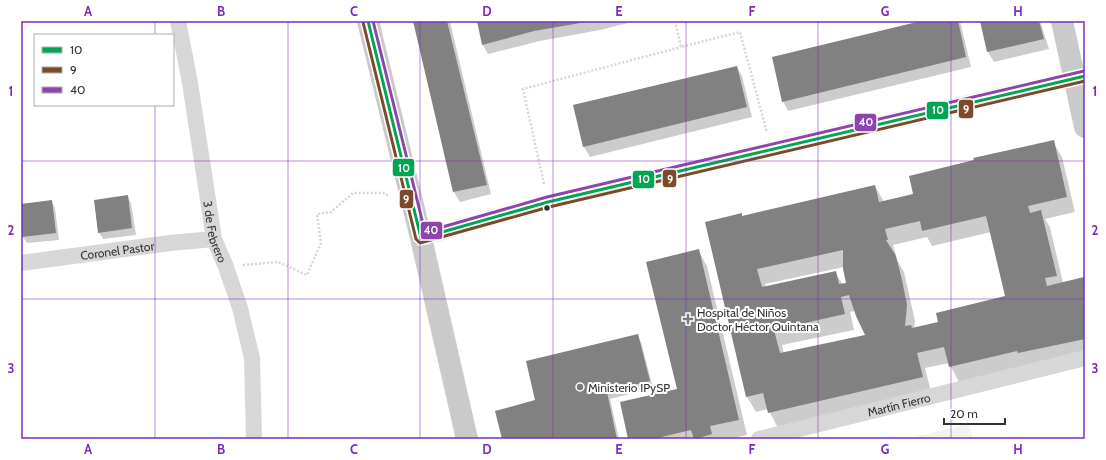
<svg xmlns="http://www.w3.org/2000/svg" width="1106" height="460" viewBox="0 0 1106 460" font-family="Cabin,sans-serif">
  <rect width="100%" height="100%" fill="#fff"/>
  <path fill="#f1f5ed" d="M969,424l4,15h-67z"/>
  <g fill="#0003" fill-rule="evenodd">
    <path d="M414,21h35l1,1 41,172 -31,8 -6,-10z"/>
    <path d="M478,21h158l-36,9 -60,11 -52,13 -5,-9z"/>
    <path d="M926,21h34l11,46 -183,44 -5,-10z"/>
    <path d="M981,21h59l9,28 -55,13 -6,-10z"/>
    <path d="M737,67l5,9 10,41 -162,40 -6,-10 -10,-42z"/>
    <path d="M1053,142l9,15 13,55 -30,7 5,8 13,56 21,-5 1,2v76l-126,26 -10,-19 -24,5 6,24 -153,36 -10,-19 -12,3 -9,-15 -41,-174 35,-9 2,3 132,-31 9,16 31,-8zM991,232l15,65 -66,26 -26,6 1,-8 -11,-49 -10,-17h2l-3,-10 34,-8 5,9zM844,267l3,17 -4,1 -8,-13 -69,15 -1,-3zM855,311l11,25 -82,18 -2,-9 72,-15 -4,-18z"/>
    <path d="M127,196l4,7 5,32 -33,4 -4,-7z"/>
    <path d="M51,201l4,7 4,32 -32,3 -4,-6 -2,-32z"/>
    <path d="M698,250l9,16 40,169 -18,4h-99l48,-50z"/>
    <path d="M637,335l4,7 12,46 -43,11 9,40h-116l34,-38z"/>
  </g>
  <g fill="#818181" fill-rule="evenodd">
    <path d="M413,21h34l40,164 -34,7z"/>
    <path d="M477,21h108l1,1 -52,9 -52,14z"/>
    <path d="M921,21h37l8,36 -184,45 -10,-45z"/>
    <path d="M980,21h59l5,18 -57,13z"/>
    <path d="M737,66l10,41 -164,40 -10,-42z"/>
    <path d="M1054,140l13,57 -39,9 2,7 11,-3 16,66 -12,2 2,8 37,-9 1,62 -67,14 -1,-2 -68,16 -5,-20 -27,6 6,24 -155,36 -5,-20 -17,4 -41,-175 37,-9v3l133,-31 4,17 34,-8 -4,-18 65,-16 -1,-2zM986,216l19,80 -69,17 2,9 -26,6 -1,-3 -6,1 2,-21 -5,-25 -6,-24 -10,-16h2l-3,-11 35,-8 2,10zM843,250v19l3,14 -7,1 -3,-13 -74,16 -5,-18zM849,295l7,21 9,19 -85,18 -6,-23 71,-16 -4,-17z"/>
    <path d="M128,195l4,33 -34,5 -4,-33z"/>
    <path d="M52,200l4,33 -34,4 -1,-33z"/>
    <path d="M699,249l40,171 -29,6 2,8 -17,5h-1l-3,-9 -38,9h-25l-8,-37 57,-13 -31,-127z"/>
    <path d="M638,334l12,47 -43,11 10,47h-115l-7,-28 40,-11 -9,-39z"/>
  </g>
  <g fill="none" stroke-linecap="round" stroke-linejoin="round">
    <g stroke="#d6d6d6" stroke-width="2.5" stroke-dasharray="2 2" stroke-linecap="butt">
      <path d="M675,21l6,26 59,-15 27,101"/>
      <path d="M544,184l-21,-95 158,-42"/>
      <path d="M243,265l35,-3 29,13 14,-32 -4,-29 14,-2 22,-19h32l3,3"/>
    </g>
    <g stroke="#d7d7d7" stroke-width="16">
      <path id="s1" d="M178,21l12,62 24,156 12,28 14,41 12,50 2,81"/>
      <path d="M421,238l127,-36 536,-126"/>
      <path id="s2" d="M21,263l149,-20 44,-4"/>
      <path id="s3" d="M759,439l326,-81"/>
    </g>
    <g stroke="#cacaca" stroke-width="22">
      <path d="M368,21l53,217 46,201"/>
      <path d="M1062,21l23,106"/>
    </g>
    <defs>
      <path id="bus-1" d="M368,21l53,217 127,-36 537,-126"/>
      <path id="bus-2" d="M363,22l53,217 4,4 129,-36 536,-126"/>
      <path id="bus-3" d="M373,21l52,211 122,-35 537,-126"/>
    </defs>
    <use href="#bus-1" stroke="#fff" stroke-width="6"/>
    <use href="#bus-2" stroke="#fff" stroke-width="6"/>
    <use href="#bus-3" stroke="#fff" stroke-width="6"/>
    <use href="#bus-1" stroke="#00a651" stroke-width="3"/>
    <use href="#bus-2" stroke="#7a4b2a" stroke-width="3"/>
    <use href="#bus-3" stroke="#8e44ad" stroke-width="3"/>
  </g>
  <path fill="none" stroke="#7b2cbf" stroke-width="1" stroke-opacity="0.55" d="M155,21v14M288,21v418M420,21v418M553,21v418M686,21v418M818,21v418M951,21v418M155,105v334M21,161h1064M21,299h1064"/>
  <circle fill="#333" stroke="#fff" stroke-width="1.5" cx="547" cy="208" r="3.5"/>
  <g fill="#7a7a7a" stroke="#fff" stroke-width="1.5">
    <path d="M686 313h4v4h4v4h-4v4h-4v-4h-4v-4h4z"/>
    <circle cx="580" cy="387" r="4"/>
  </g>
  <g text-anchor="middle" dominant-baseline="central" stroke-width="4" stroke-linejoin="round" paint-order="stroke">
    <g font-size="12" fill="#333" stroke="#fff">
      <text stroke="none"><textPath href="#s1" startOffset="214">3 de Febrero</textPath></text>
      <text stroke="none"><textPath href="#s2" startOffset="97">Coronel Pastor</textPath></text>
      <text stroke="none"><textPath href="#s3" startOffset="144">Martín Fierro</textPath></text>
    </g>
    <g font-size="12" fill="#333" stroke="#fff" text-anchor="start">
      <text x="697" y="312">Hospital de Niños<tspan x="697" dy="14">Doctor Héctor Quintana</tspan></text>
      <text x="588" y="387">Ministerio IPySP</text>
    </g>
  </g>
  <g stroke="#fff" stroke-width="1.5">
    <rect x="958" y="99" width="16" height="20" rx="4" fill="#7a4b2a"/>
    <rect x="926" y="101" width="23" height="19" rx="4" fill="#00a651"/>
    <rect x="854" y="113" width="23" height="19" rx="4" fill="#8e44ad"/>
    <rect x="392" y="158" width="23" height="19" rx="4" fill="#00a651"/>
    <rect x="662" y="169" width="15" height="19" rx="4" fill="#7a4b2a"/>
    <rect x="632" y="170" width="23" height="19" rx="4" fill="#00a651"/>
    <rect x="399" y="189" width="15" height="20" rx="4" fill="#7a4b2a"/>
    <rect x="420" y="221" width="23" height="19" rx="4" fill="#8e44ad"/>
  </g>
  <g font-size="11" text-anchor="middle" font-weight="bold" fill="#fff">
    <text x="966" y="113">9</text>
    <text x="938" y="114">10</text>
    <text x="866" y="126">40</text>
    <text x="404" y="172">10</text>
    <text x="670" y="183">9</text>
    <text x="644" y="183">10</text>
    <text x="406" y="203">9</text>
    <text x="431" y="234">40</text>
  </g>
  <rect width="1106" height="460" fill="none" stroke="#ffffff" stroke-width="44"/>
  <rect x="34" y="34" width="140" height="72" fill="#ffffff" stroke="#adadad"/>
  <rect x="42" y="47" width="20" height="6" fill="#00a651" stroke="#adadad"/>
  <text x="70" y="54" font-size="12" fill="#333333">10</text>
  <rect x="42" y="67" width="20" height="6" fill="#7a4b2a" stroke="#adadad"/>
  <text x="70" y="74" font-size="12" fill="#333333">9</text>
  <rect x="42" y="87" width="20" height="6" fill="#8e44ad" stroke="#adadad"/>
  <text x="70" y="94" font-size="12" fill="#333333">40</text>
  <path d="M944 418v6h61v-6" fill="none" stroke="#333333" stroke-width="2"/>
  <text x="950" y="418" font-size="12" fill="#333333" stroke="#ffffff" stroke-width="3" paint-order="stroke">20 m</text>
  <rect x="22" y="22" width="1062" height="416" fill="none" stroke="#7b2cbf" stroke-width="1.5"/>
  <g font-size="13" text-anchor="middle" font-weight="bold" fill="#7b2cbf">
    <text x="88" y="16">A</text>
    <text x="221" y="16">B</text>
    <text x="354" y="16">C</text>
    <text x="487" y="16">D</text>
    <text x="619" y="16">E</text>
    <text x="752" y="16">F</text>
    <text x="885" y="16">G</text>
    <text x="1018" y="16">H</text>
    <text x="11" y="96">1</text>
    <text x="1095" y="96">1</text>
    <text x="11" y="235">2</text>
    <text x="1095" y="235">2</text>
    <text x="11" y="373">3</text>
    <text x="1095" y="373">3</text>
    <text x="88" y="454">A</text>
    <text x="221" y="454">B</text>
    <text x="354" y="454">C</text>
    <text x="487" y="454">D</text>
    <text x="619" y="454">E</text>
    <text x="752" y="454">F</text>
    <text x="885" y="454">G</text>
    <text x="1018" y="454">H</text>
  </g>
</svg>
